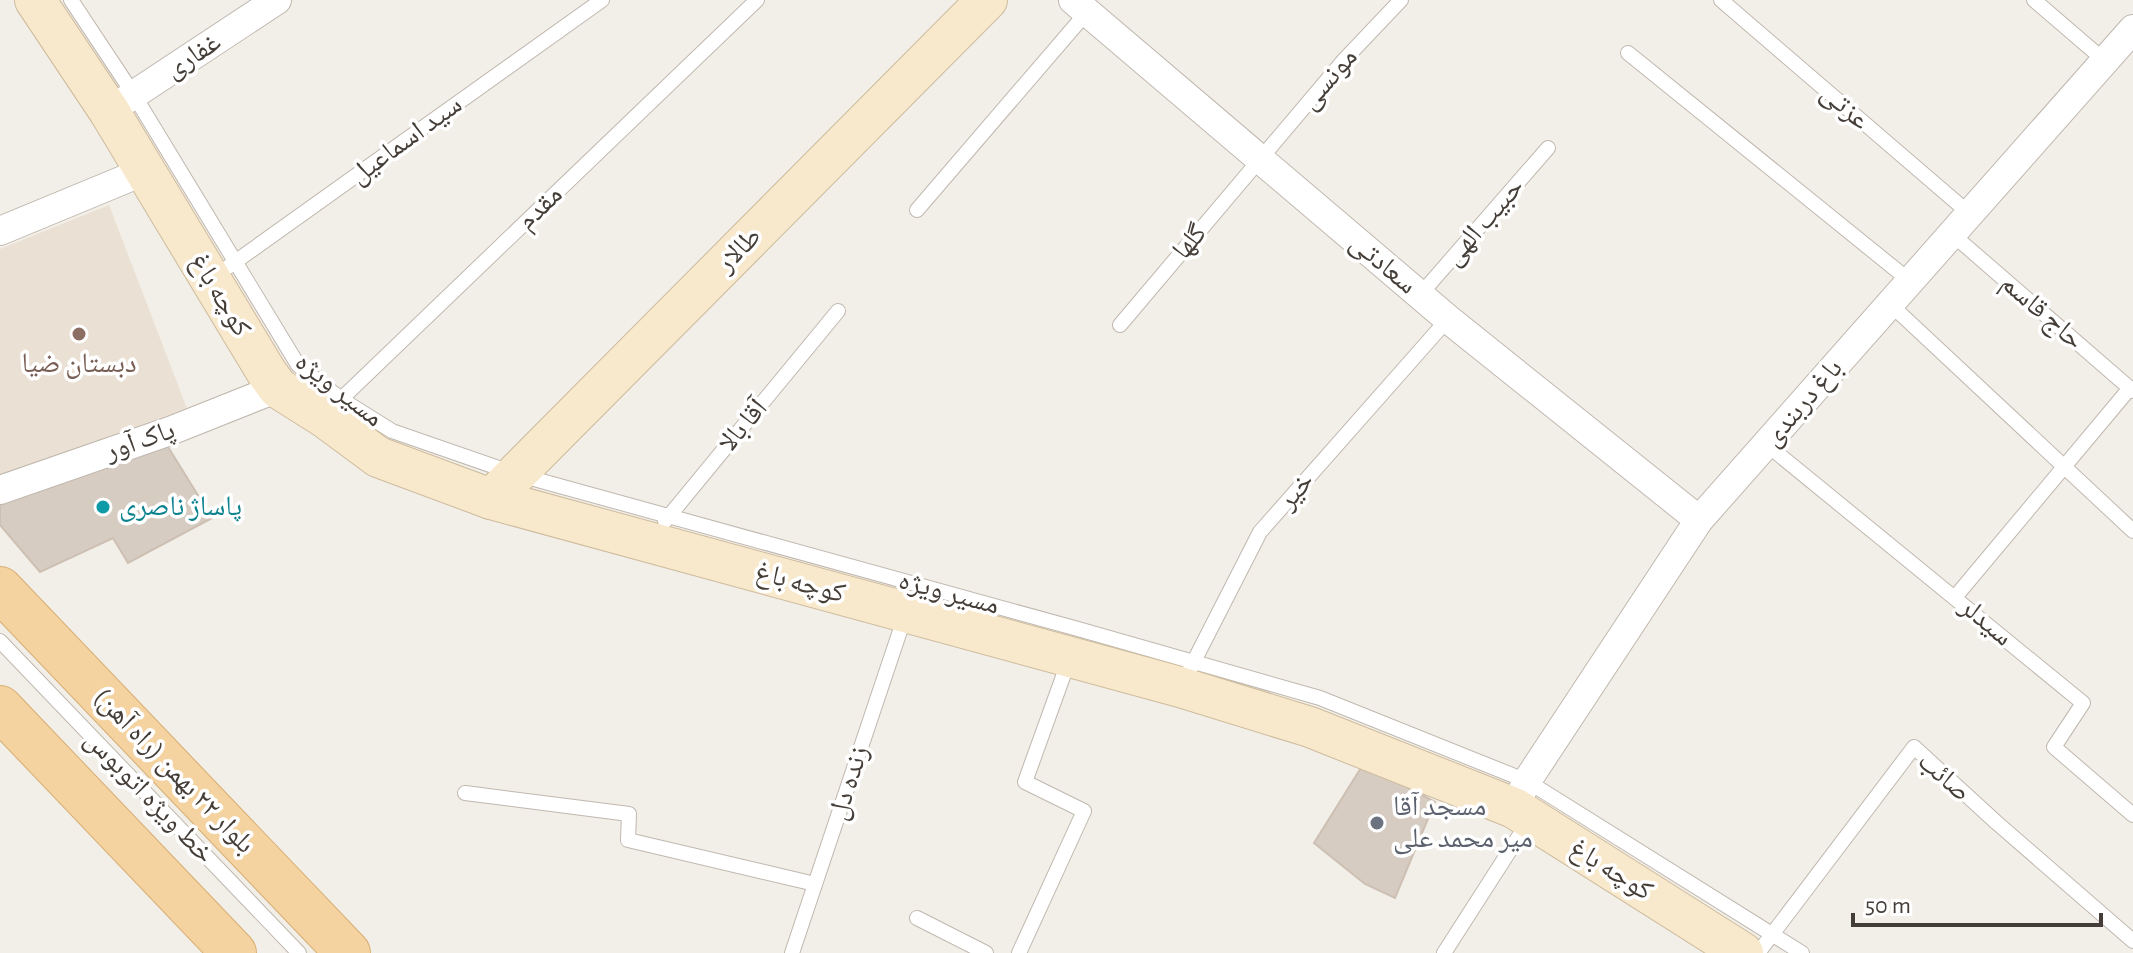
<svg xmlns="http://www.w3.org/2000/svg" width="2133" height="953" viewBox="0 0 2133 953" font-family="'Alegreya Sans','Noto Naskh Arabic',sans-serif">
  <rect width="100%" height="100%" fill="#f2eee8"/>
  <path fill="#eae1d4" d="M109,205l82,214 -191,65v-235z"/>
  <g fill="#d6ccc2" stroke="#cdc0b3" stroke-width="2">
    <path d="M165,442l47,76 -84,45 -15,-25 -73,34 -40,-47v-28z"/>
    <path d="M1364,763l71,39 -40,96 -30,-14 -51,-41z"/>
  </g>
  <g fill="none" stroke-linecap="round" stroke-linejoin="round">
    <defs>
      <g id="service">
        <path d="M71,0l63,95 164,270 43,34 51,32 124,43 562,155 242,69 207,83 275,172"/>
        <path d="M1721,0l249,214"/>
        <path d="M2034,0l71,61"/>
        <path d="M1628,53l282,228"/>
        <path d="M917,210l170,-198"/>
        <path d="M1952,234l181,157"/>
        <path d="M228,267l374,-267"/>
        <path d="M1420,295l128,-147"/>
        <path d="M1890,304l243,227"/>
        <path d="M1120,325l224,-265 57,-60"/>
        <path d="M336,404l421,-404"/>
        <path d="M1766,444l317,259 -29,44 79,68"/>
        <path d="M665,521l173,-210"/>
        <path d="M1956,596l174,-208"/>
        <path d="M0,641l299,312"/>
        <path d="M1190,669l70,-137 188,-213"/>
        <path d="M465,793l164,21 -1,26 187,44"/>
        <path d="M917,918l69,35"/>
        <path d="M792,953l114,-340"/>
        <path d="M1019,953l65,-142 -59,-29 44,-122"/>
        <path d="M1444,953l86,-134"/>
        <path d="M1758,953l156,-206 83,76 136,118"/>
      </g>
      <g id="minor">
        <path d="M1073,0l375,319 251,201"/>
        <path d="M109,111l168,-111"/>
        <path d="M0,231l145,-60"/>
        <path d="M0,490l170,-59 108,-43"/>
        <path d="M1514,808l13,-27 172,-261 434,-491"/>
      </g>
      <g id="secondary">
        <path d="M35,0l74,111 158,262 11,15 46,29 54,40 113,42 689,188 130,40 204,81 229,145"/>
        <path d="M491,499l496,-499"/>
      </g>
      <g id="primary">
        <path d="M0,589l348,364"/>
        <path d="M0,708l234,245"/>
      </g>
    </defs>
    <use href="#service" stroke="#c0b8af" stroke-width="16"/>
    <use href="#minor" stroke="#c0b8af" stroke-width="30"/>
    <use href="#secondary" stroke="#cdbb9d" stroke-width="42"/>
    <use href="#primary" stroke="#d7ae72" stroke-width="46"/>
    <use href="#service" stroke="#fff" stroke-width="14"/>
    <use href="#minor" stroke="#fff" stroke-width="28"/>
    <use href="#secondary" stroke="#f9e9cc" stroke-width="40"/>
    <use href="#primary" stroke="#f4d3a0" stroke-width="44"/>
  </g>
  <circle fill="#8d6e63" stroke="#fff" stroke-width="3" cx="79" cy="334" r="8"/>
  <circle fill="#0f9aa8" stroke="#fff" stroke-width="3" cx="103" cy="507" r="8"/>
  <circle fill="#6b7280" stroke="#fff" stroke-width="3" cx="1377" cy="823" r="8"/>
  <g text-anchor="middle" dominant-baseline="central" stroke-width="7" stroke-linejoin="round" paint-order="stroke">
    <g font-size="28" fill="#453e38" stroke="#fff">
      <text transform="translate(193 56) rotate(-33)">غفاری</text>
      <text transform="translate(1329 79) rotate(-49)">مونسی</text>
      <text transform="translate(1845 107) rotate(41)">عزتی</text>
      <text transform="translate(406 140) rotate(-36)">سید اسماعیل</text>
      <text transform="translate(540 208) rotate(-44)">مقدم</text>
      <text transform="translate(1484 222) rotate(-49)">حبیب الهی</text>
      <text transform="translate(1190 242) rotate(-50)">گلها</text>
      <text transform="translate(739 250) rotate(-45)">طالار</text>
      <text transform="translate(1383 264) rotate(40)">سعادتی</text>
      <text transform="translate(220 295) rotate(59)">کوچه باغ</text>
      <text transform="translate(2042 312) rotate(41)">حاج قاسم</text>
      <text transform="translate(339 390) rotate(38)">مسیر ویژه</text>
      <text transform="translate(1803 403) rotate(-49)">باغ دربندی</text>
      <text transform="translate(743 426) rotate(-50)">آقا بالا</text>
      <text transform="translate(140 441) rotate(-19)">پاک آور</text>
      <text transform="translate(1296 491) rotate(-49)">خیر</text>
      <text transform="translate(800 583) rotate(15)">کوچه باغ</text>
      <text transform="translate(949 593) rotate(15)">مسیر ویژه</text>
      <text transform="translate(1986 622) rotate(40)">سیدلر</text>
      <text transform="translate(174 771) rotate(46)">بلوار ۲۲ بهمن (راه آهن)</text>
      <text transform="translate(1944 777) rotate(41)">صائب</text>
      <text transform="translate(849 783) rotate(-72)">زنده دل</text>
      <text transform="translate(149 797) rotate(46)">خط ویژه اتوبوس</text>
      <text transform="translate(1611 870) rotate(32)">کوچه باغ</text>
    </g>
    <g font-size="28" fill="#785e54" stroke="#fff">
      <text x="79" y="364">دبستان ضیا</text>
    </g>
    <g font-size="28" fill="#0d838f" stroke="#fff" text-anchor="start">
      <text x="119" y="507">پاساژ ناصری</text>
    </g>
    <g font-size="28" fill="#5b616d" stroke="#fff" text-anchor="start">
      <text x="1393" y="807">مسجد آقا<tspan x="1393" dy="32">میر محمد علی</tspan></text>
    </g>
  </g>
  <path d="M1853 913v12h248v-12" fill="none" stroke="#453e38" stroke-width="4"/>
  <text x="1865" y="913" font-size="24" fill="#453e38" stroke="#ffffff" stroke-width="6" paint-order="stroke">50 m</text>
</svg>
